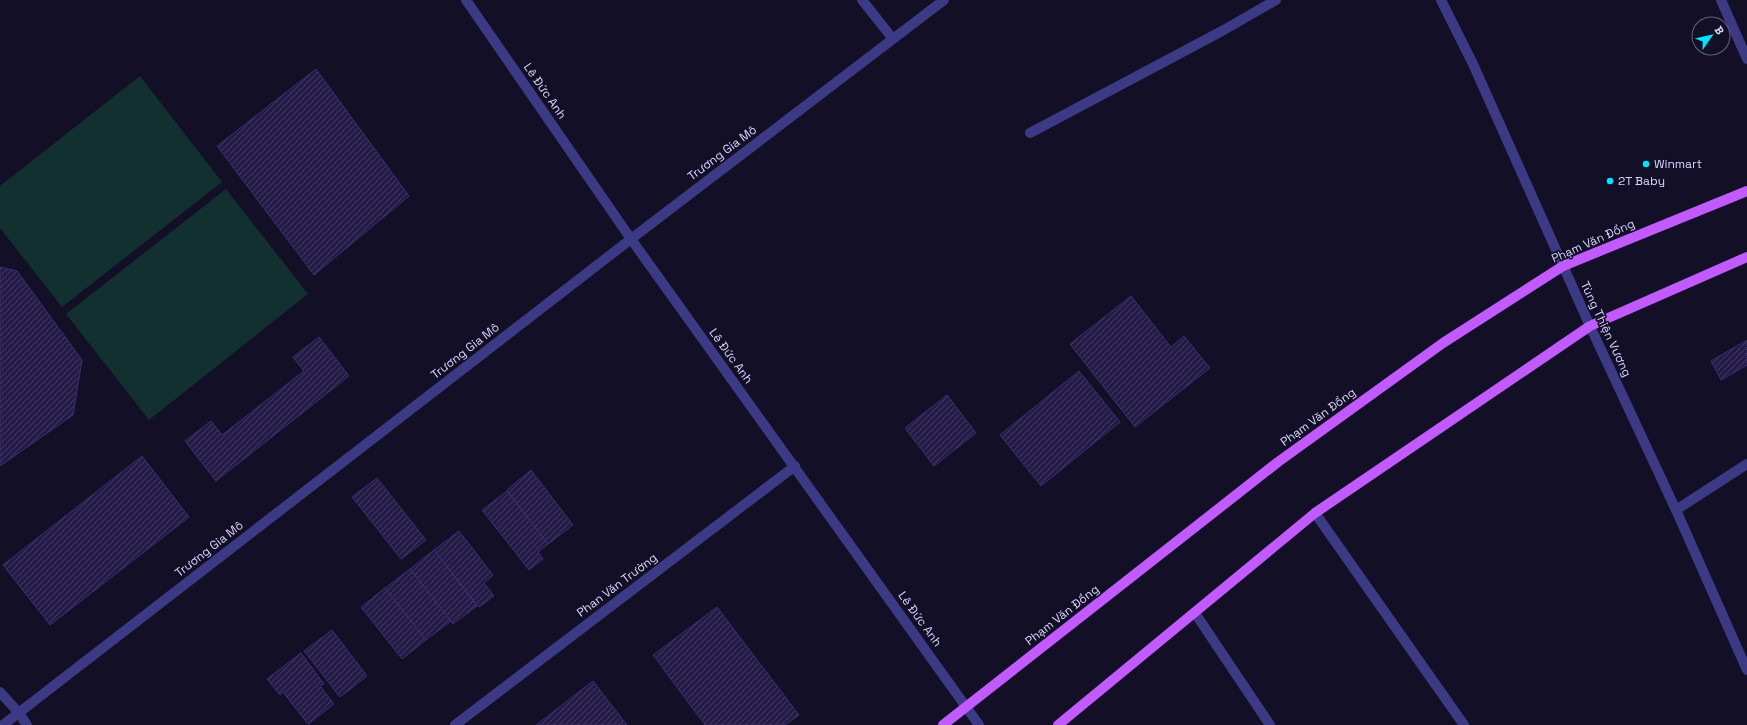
<svg xmlns="http://www.w3.org/2000/svg" width="1747" height="725" viewBox="0 0 1747 725" font-family="'Space Grotesk',sans-serif">
  <defs>
    <pattern id="building-hatch" width="6" height="6" patternUnits="userSpaceOnUse"><rect width="6" height="6" fill="#241b47"/><path d="M-1 1l2-2M0 6l6-6M5 7l2-2" fill="none" stroke="#433b63"/></pattern>
  </defs>
  <rect width="100%" height="100%" fill="#130f26"/>
  <g fill="#12302f">
    <path d="M140,76l82,106 -160,125 -62,-79v-42z"/>
    <path d="M226,189l82,105 -159,126 -83,-106z"/>
  </g>
  <g fill="url(#building-hatch)" stroke="#3b2d73">
    <path d="M316,69l93,127 -95,79 -97,-129z"/>
    <path d="M0,267l17,4 65,89 -9,55 -73,51z"/>
    <path d="M1131,296l40,51 13,-11 26,32 -75,59 -65,-83z"/>
    <path d="M319,337l30,39 -133,105 -31,-40 26,-20 11,14 82,-64 -11,-14z"/>
    <path d="M1747,340v25l-26,15 -10,-19z"/>
    <path d="M1079,371l41,51 -79,64 -41,-51z"/>
    <path d="M947,395l29,38 -42,33 -29,-38z"/>
    <path d="M142,456l47,61 -139,108 -47,-60z"/>
    <path d="M531,470l42,55 -25,19 -41,-54z"/>
    <path d="M377,478l49,62 -25,19 -49,-62z"/>
    <path d="M507,491l41,53 -10,8 5,7 -14,11 -47,-60z"/>
    <path d="M459,531l34,44 -9,8 10,13 -15,11 -45,-57z"/>
    <path d="M434,550l43,56 -24,18 -43,-55z"/>
    <path d="M410,569l41,52 -25,19 -41,-52z"/>
    <path d="M385,588l41,52 -24,19 -41,-52z"/>
    <path d="M717,607l82,108 -14,10h-80l-52,-70z"/>
    <path d="M332,630l35,46 -27,21 -36,-46z"/>
    <path d="M301,653l23,31 -4,2 14,18 -26,20 -25,-32 -3,3 -13,-16z"/>
    <path d="M593,681l34,44h-91z"/>
  </g>
  <g fill="none" stroke-linecap="round" stroke-linejoin="round">
    <g stroke="#3d3a85" stroke-width="10">
      <path d="M1030,133l192,-102 54,-31"/>
      <path d="M1676,510l71,-46"/>
      <path d="M1195,613l75,112"/>
      <path d="M0,692l19,21"/>
    </g>
    <g stroke="#3d3a85" stroke-width="10">
      <path d="M466,0l165,239 348,486"/>
      <path d="M862,0l31,39"/>
      <path d="M1441,0l32,64 117,262 86,184 71,160"/>
      <path d="M1721,0l26,59"/>
      <path d="M1315,513l149,212"/>
      <path d="M19,713l8,12"/>
      <path d="M3,725l628,-486 313,-239"/>
      <path d="M455,725l340,-259"/>
    </g>
    <g stroke="#c25bff" stroke-width="10">
      <path d="M943,725l335,-263 165,-119 120,-77 184,-75"/>
      <path d="M1058,725l257,-212 275,-187 157,-69"/>
    </g>
  </g>
  <g fill="#00e5ff" stroke="#130f26" stroke-width="1.5">
    <circle cx="1646" cy="164" r="4"/>
    <circle cx="1610" cy="181" r="4"/>
  </g>
  <g text-anchor="middle" dominant-baseline="central" stroke-width="3.5" stroke-linejoin="round" paint-order="stroke">
    <g font-size="12" fill="#d9d4ff" stroke="#130f26">
      <text transform="translate(545 91) rotate(55)">Lê Đức Anh</text>
      <text transform="translate(722 153) rotate(-37)">Trương Gia Mô</text>
      <text transform="translate(1593 241) rotate(-24)">Phạm Văn Đồng</text>
      <text transform="translate(1606 329) rotate(65)">Tùng Thiện Vương</text>
      <text transform="translate(465 351) rotate(-38)">Trương Gia Mô</text>
      <text transform="translate(731 356) rotate(54)">Lê Đức Anh</text>
      <text transform="translate(1318 417) rotate(-36)">Phạm Văn Đồng</text>
      <text transform="translate(209 549) rotate(-38)">Trương Gia Mô</text>
      <text transform="translate(617 585) rotate(-37)">Phan Văn Trường</text>
      <text transform="translate(1062 615) rotate(-38)">Phạm Văn Đồng</text>
      <text transform="translate(920 619) rotate(54)">Lê Đức Anh</text>
    </g>
    <g font-size="12" fill="#d9d4ff" stroke="#130f26" text-anchor="start">
      <text x="1654" y="164">Winmart</text>
      <text x="1618" y="181">2T Baby</text>
    </g>
  </g>
  <g transform="translate(1711 36) rotate(56)"><circle r="19" fill="#130f26" stroke="#625e7d"/>
  <path d="M0-3L7 15L0 10L-7 15Z" fill="#00e5ff"/>
  <text y="-6" font-size="11" font-weight="bold" text-anchor="middle" fill="#d9d4ff">B</text>
  </g>
</svg>
